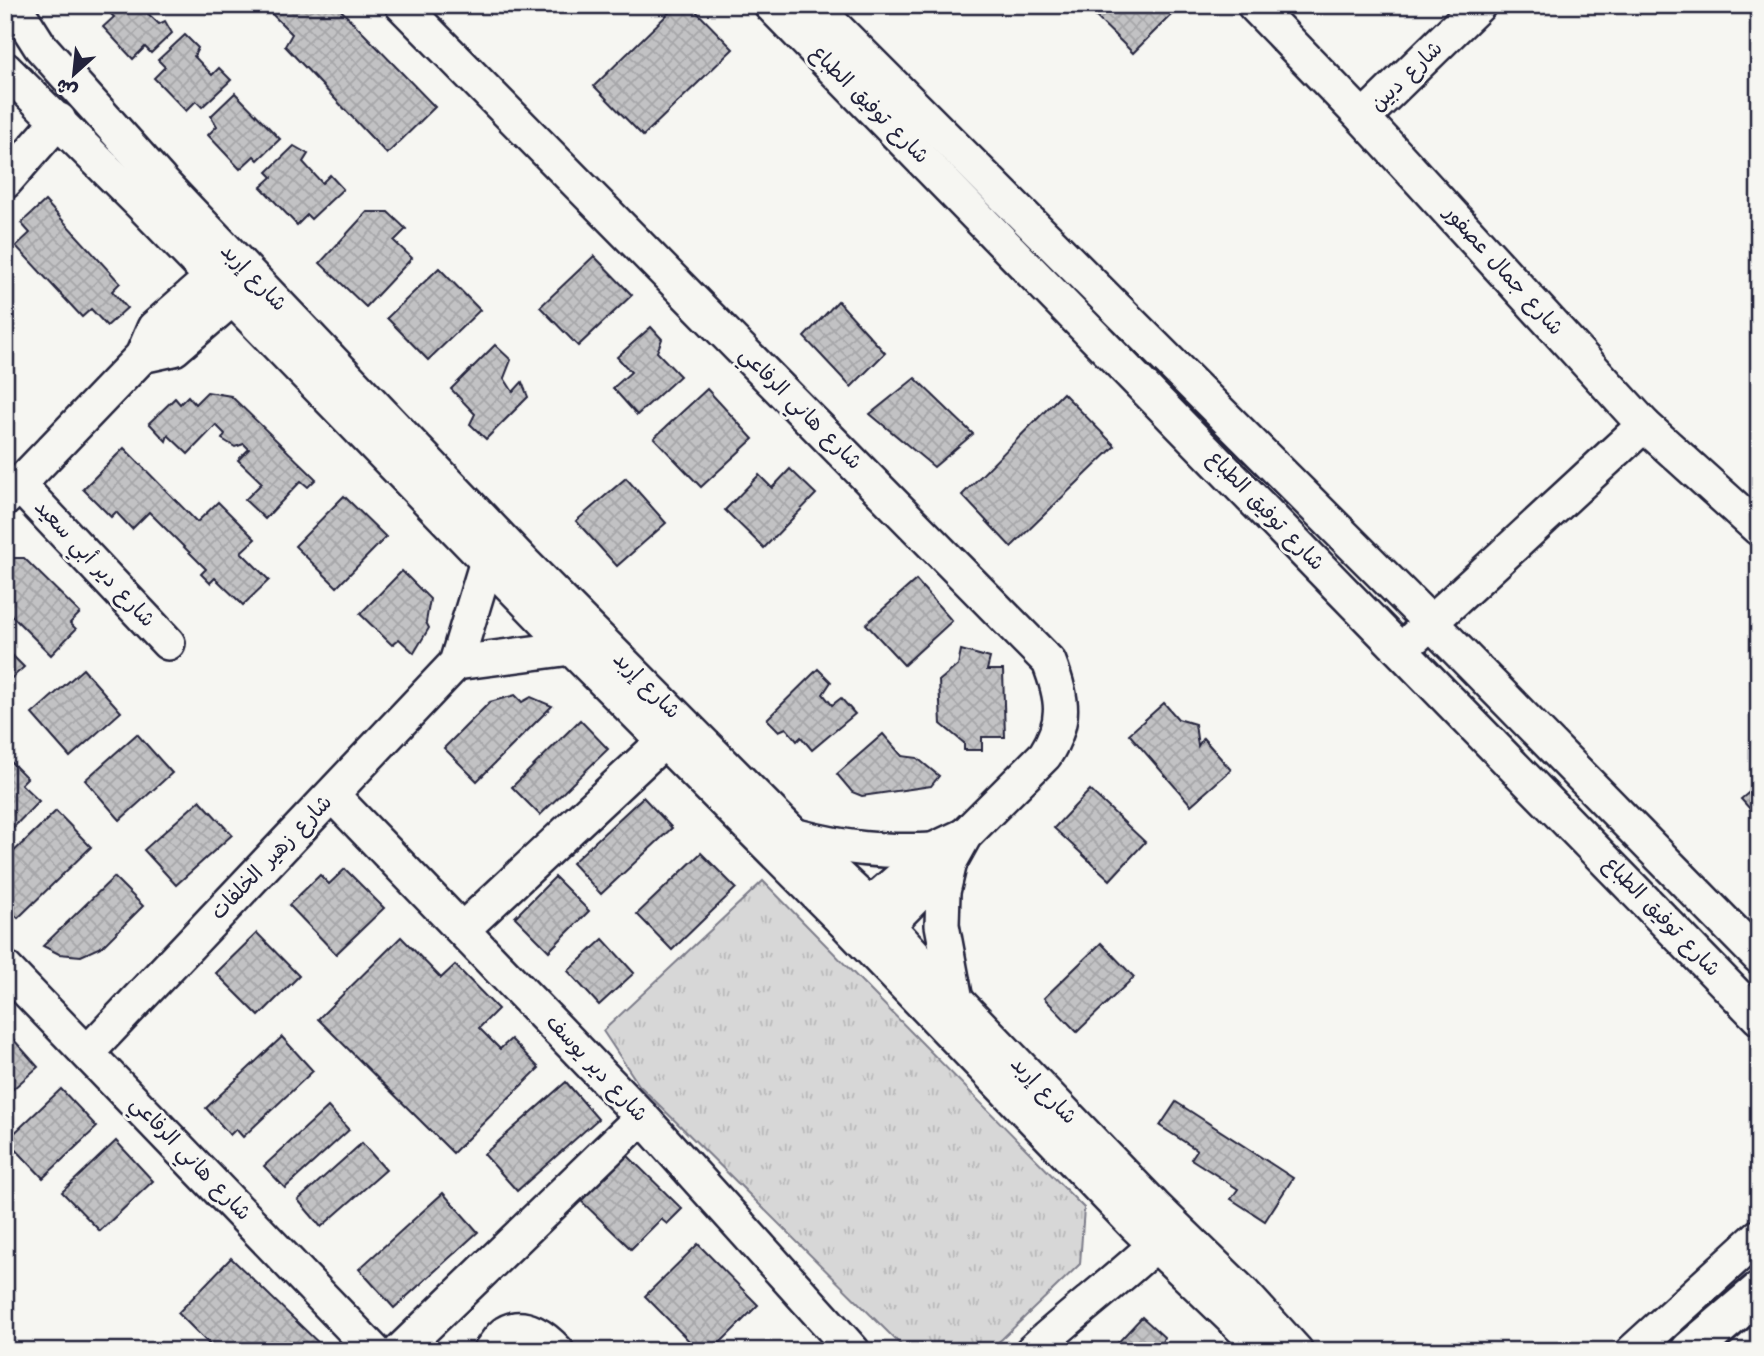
<svg xmlns="http://www.w3.org/2000/svg" width="1764" height="1356" viewBox="0 0 1764 1356" font-family="Kalam,'Playpen Sans Arabic',sans-serif">
  <defs>
    <pattern id="grass-tufts" width="24" height="20" patternUnits="userSpaceOnUse" patternTransform="scale(1.75)"><rect width="24" height="20" fill="#d7d7d7"/><path d="M3 7l-1-3M5 7V3M7 7l1-3M15 17l-1-3M17 17v-4M19 17l1-3" fill="none" stroke="#b8b8b9"/></pattern>
    <pattern id="building-cross-hatch" width="8" height="8" patternUnits="userSpaceOnUse" patternTransform="scale(1.75)"><rect width="8" height="8" fill="#c2c2c4"/><path d="M0 0l8 8M0 8l8-8" fill="none" stroke="#a6a6a9"/></pattern>
  </defs>
  <rect width="100%" height="100%" fill="#f6f6f2"/>
  <filter id="ink" filterUnits="userSpaceOnUse"><feTurbulence type="fractalNoise" baseFrequency=".0143" numOctaves="2"/><feDisplacementMap in="SourceGraphic" scale="14" xChannelSelector="R" yChannelSelector="G"/><feConvolveMatrix kernelMatrix="1 2 1 2 8 2 1 2 1" color-interpolation-filters="sRGB"/></filter>
  <g filter="url(#ink)">
    <path fill="url(#grass-tufts)" stroke="#7c7c89" stroke-width="2" d="M763,881l321,327 -4,56 -78,75 -16,12h-79l-268,-266 -36,-54z"/>
    <g fill="url(#building-cross-hatch)" stroke="#22223b" stroke-width="2">
      <path d="M112,5h27l20,19 6,-3 7,12 -21,20 -6,-6 -12,12 -30,-32 11,-10 -7,-7z"/>
      <path d="M263,5h73l99,102 -48,47 -102,-108 7,-12z"/>
      <path d="M677,5h13l43,44 -90,87 -49,-50z"/>
      <path d="M1084,5h97l-48,48z"/>
      <path d="M185,35l13,13 -4,8 18,19 7,-7 12,12 -29,27 -6,-6 -10,10 -32,-33 11,-11 -7,-7z"/>
      <path d="M235,93l45,46 -22,21 -4,-4 -14,13 -32,-34 9,-9 -6,-10z"/>
      <path d="M294,146l14,8 -5,8 19,21 8,-8 13,14 -32,30 -4,-4 -10,10 -36,-38 11,-10 -5,-5z"/>
      <path d="M45,201l75,82 -8,8 15,17 -20,18 -16,-17 -9,8 -66,-71 14,-13 -9,-10z"/>
      <path d="M367,212h21l18,17 -12,12 18,17 -46,49 -46,-44z"/>
      <path d="M594,256l38,39 -54,51 -38,-39z"/>
      <path d="M439,268l41,42 -52,50 -41,-42z"/>
      <path d="M838,301l47,52 -34,34 -47,-50z"/>
      <path d="M651,327l11,12 -5,13 23,24 -43,39 -24,-27 18,-16 -14,-15z"/>
      <path d="M495,345l16,15 -7,18 9,14 9,-10 6,15 -42,42 -16,-15 5,-10 -24,-25z"/>
      <path d="M915,378l58,56 -39,33 -64,-53z"/>
      <path d="M707,389l46,50 -52,48 -47,-49z"/>
      <path d="M207,392l24,4 85,83 -8,8 -7,-6 -36,38 -20,-19 17,-17 -24,-23 11,-11 -5,-5 -9,3 -13,-8 3,-5 -9,-9 -28,29 -20,-19 -2,6 -17,-18 26,-25 5,6 8,-8 7,8z"/>
      <path d="M1063,393l52,53 -104,101 -49,-52z"/>
      <path d="M124,448l73,74 21,-20 37,37 -14,13 28,28 -26,25 -28,-27 -5,5 -9,-9 5,-5 -57,-57 -17,17 -16,-17 -5,5 -28,-28z"/>
      <path d="M790,469l26,25 -52,54 -39,-38 34,-35 13,13z"/>
      <path d="M626,478l40,45 -49,43 -41,-45z"/>
      <path d="M344,496l42,41 -49,50 -42,-41z"/>
      <path d="M5,558h19l56,55 -10,10 6,6 -25,26 -46,-46z"/>
      <path d="M402,571l28,28 -4,23 3,6 -15,25 -15,-14 -7,6 -32,-31z"/>
      <path d="M916,580l36,41 -48,44 -38,-41z"/>
      <path d="M5,648l19,19 -19,17z"/>
      <path d="M961,650l29,8 -3,12h16l2,67h-23v13h-18v-7l-23,-19 -2,-43 19,-16z"/>
      <path d="M83,669l38,43 -51,45 -38,-43z"/>
      <path d="M818,669l13,13 -8,12 9,11 9,-7 14,16 -43,36 -11,-13 -4,4 -11,-13 -7,3 -12,-12z"/>
      <path d="M515,695l7,7 9,-5 21,9 -75,75 -33,-33 46,-46z"/>
      <path d="M1164,703l14,16 17,5 3,22 5,-8 28,32 -40,35 -62,-71z"/>
      <path d="M580,720l28,29 -68,66 -28,-28z"/>
      <path d="M137,734l35,39 -52,47 -35,-40z"/>
      <path d="M883,734l19,22 15,2 22,18 -8,10 -69,10 -10,-4 -15,-18z"/>
      <path d="M8,759l19,19 -6,6 18,17 -34,35v-74z"/>
      <path d="M1759,784v35l-18,-20z"/>
      <path d="M1090,790l55,52 -35,38 -56,-52z"/>
      <path d="M643,797l29,31 -71,66 -29,-31z"/>
      <path d="M200,800l32,35 -56,50 -32,-35z"/>
      <path d="M56,811l35,36 -73,71 -13,-13v-45z"/>
      <path d="M701,853l35,35 -64,62 -35,-36z"/>
      <path d="M345,869l39,39 -48,46 -47,-49 31,-30 9,9z"/>
      <path d="M114,877l29,29 -40,40 -22,10 -22,-2 -16,-8z"/>
      <path d="M555,877l34,34 -40,40 -34,-34z"/>
      <path d="M257,933l42,43 -40,40 -43,-43z"/>
      <path d="M401,937l40,41 14,-13 43,44 -19,19 21,21 11,-10 28,29 -86,85 -135,-134z"/>
      <path d="M603,939l31,34 -35,32 -31,-34z"/>
      <path d="M1101,943l33,34 -57,55 -33,-34z"/>
      <path d="M5,1030l33,37 -33,29z"/>
      <path d="M282,1037l31,34 -70,66 -7,-8 -6,6 -24,-27z"/>
      <path d="M566,1082l32,37 -81,72 -33,-37z"/>
      <path d="M61,1089l36,38 -54,51 -36,-38z"/>
      <path d="M1176,1102l117,76 -28,43 -34,-22 7,-10 -47,-30 6,-9 -37,-24z"/>
      <path d="M328,1107l21,23 -64,58 -21,-22z"/>
      <path d="M116,1141l37,40 -53,50 -38,-39z"/>
      <path d="M362,1143l24,27 -65,57 -23,-27z"/>
      <path d="M623,1151l59,58 -15,15 -6,-5 -30,30 -54,-52z"/>
      <path d="M443,1193l35,39 -84,76 -35,-39z"/>
      <path d="M698,1244l60,61 -46,46h-13l-54,-55z"/>
      <path d="M231,1258l96,93h-111l-38,-38z"/>
      <path d="M1142,1317l22,20 -3,8 6,6h-57z"/>
    </g>
    <g fill="none" stroke-linecap="round" stroke-linejoin="round">
      <defs>
        <g id="minor">
          <path d="M14,5l26,41 121,135 364,383 270,272 73,68 88,96 198,206 89,87 53,58"/>
          <path d="M402,5l647,657c14,36 18,59 -4,93l-80,80 -15,27 -7,30 -1,33 14,75"/>
          <path d="M771,5l988,1013"/>
          <path d="M813,5l618,618 328,334"/>
          <path d="M1254,5l109,113 281,307 115,104"/>
          <path d="M5,69l134,133 432,446 276,277 288,300 131,126"/>
          <path d="M1363,118l116,-113"/>
          <path d="M5,182l54,-62"/>
          <path d="M142,356l32,-7 58,-50"/>
          <path d="M19,485l149,158"/>
          <path d="M5,499l137,-143 12,-28 57,-50"/>
          <path d="M1415,637l229,-212"/>
          <path d="M456,663l115,-15"/>
          <path d="M332,795l310,322 211,234"/>
          <path d="M797,836c49,13 85,16 136,14"/>
          <path d="M853,919l80,-69 32,-15"/>
          <path d="M463,929l201,-188"/>
          <path d="M873,940l77,-78"/>
          <path d="M5,968l369,383"/>
          <path d="M88,1052l368,-389 31,-102"/>
          <path d="M400,1351l242,-234"/>
          <path d="M490,1351c5,-6 10,-15 15,-18 19,-12 40,5 52,18"/>
          <path d="M1032,1351c45,-41 94,-77 138,-120"/>
          <path d="M1633,1351l126,-115"/>
        </g>
        <path id="highway" d="M1690,1351l69,-59"/>
      </defs>
      <use href="#minor" stroke="#22223b" stroke-width="38"/>
      <use href="#highway" stroke="#22223b" stroke-width="44"/>
      <use href="#minor" stroke="#f6f6f2" stroke-width="33"/>
      <use href="#highway" stroke="#f6f6f2" stroke-width="38"/>
    </g>
  </g>
  <g text-anchor="middle" dominant-baseline="central" stroke-width="6" stroke-linejoin="round" paint-order="stroke">
    <g font-size="21" fill="#22223b" stroke="#f6f6f2">
      <text transform="translate(1407 77) rotate(-44)">شارع دبين</text>
      <text transform="translate(869 105) rotate(45)">شارع توفيق الطباع</text>
      <text transform="translate(1503 271) rotate(48)">شارع جمال عصفور</text>
      <text transform="translate(253 278) rotate(46)">شارع إربد</text>
      <text transform="translate(800 409) rotate(45)">شارع هاني الرفاعي</text>
      <text transform="translate(1265 511) rotate(46)">شارع توفيق الطباع</text>
      <text transform="translate(94 564) rotate(47)">شارع دير أبي سعيد</text>
      <text transform="translate(646 686) rotate(45)">شارع إربد</text>
      <text transform="translate(272 858) rotate(-46)">شارع زهير الخلفات</text>
      <text transform="translate(1661 917) rotate(46)">شارع توفيق الطباع</text>
      <text transform="translate(596 1069) rotate(47)">شارع دير يوسف</text>
      <text transform="translate(1043 1091) rotate(46)">شارع إربد</text>
      <text transform="translate(190 1159) rotate(46)">شارع هاني الرفاعي</text>
    </g>
  </g>
  <rect width="1764" height="1356" fill="none" stroke="#f6f6f2" stroke-width="28"/>
  <rect x="14" y="14" width="1736" height="1328" fill="none" stroke="#22223b" stroke-width="2.5" filter="url(#ink)"/>
  <g transform="translate(74 74) rotate(207)" stroke="#f6f6f2" stroke-width="5" paint-order="stroke">
  <path d="M0-5L12 26L0 18L-12 26Z" fill="#22223b"/>
  <text y="-10" font-size="19" font-weight="bold" text-anchor="middle" fill="#22223b">ش</text>
  </g>
</svg>
